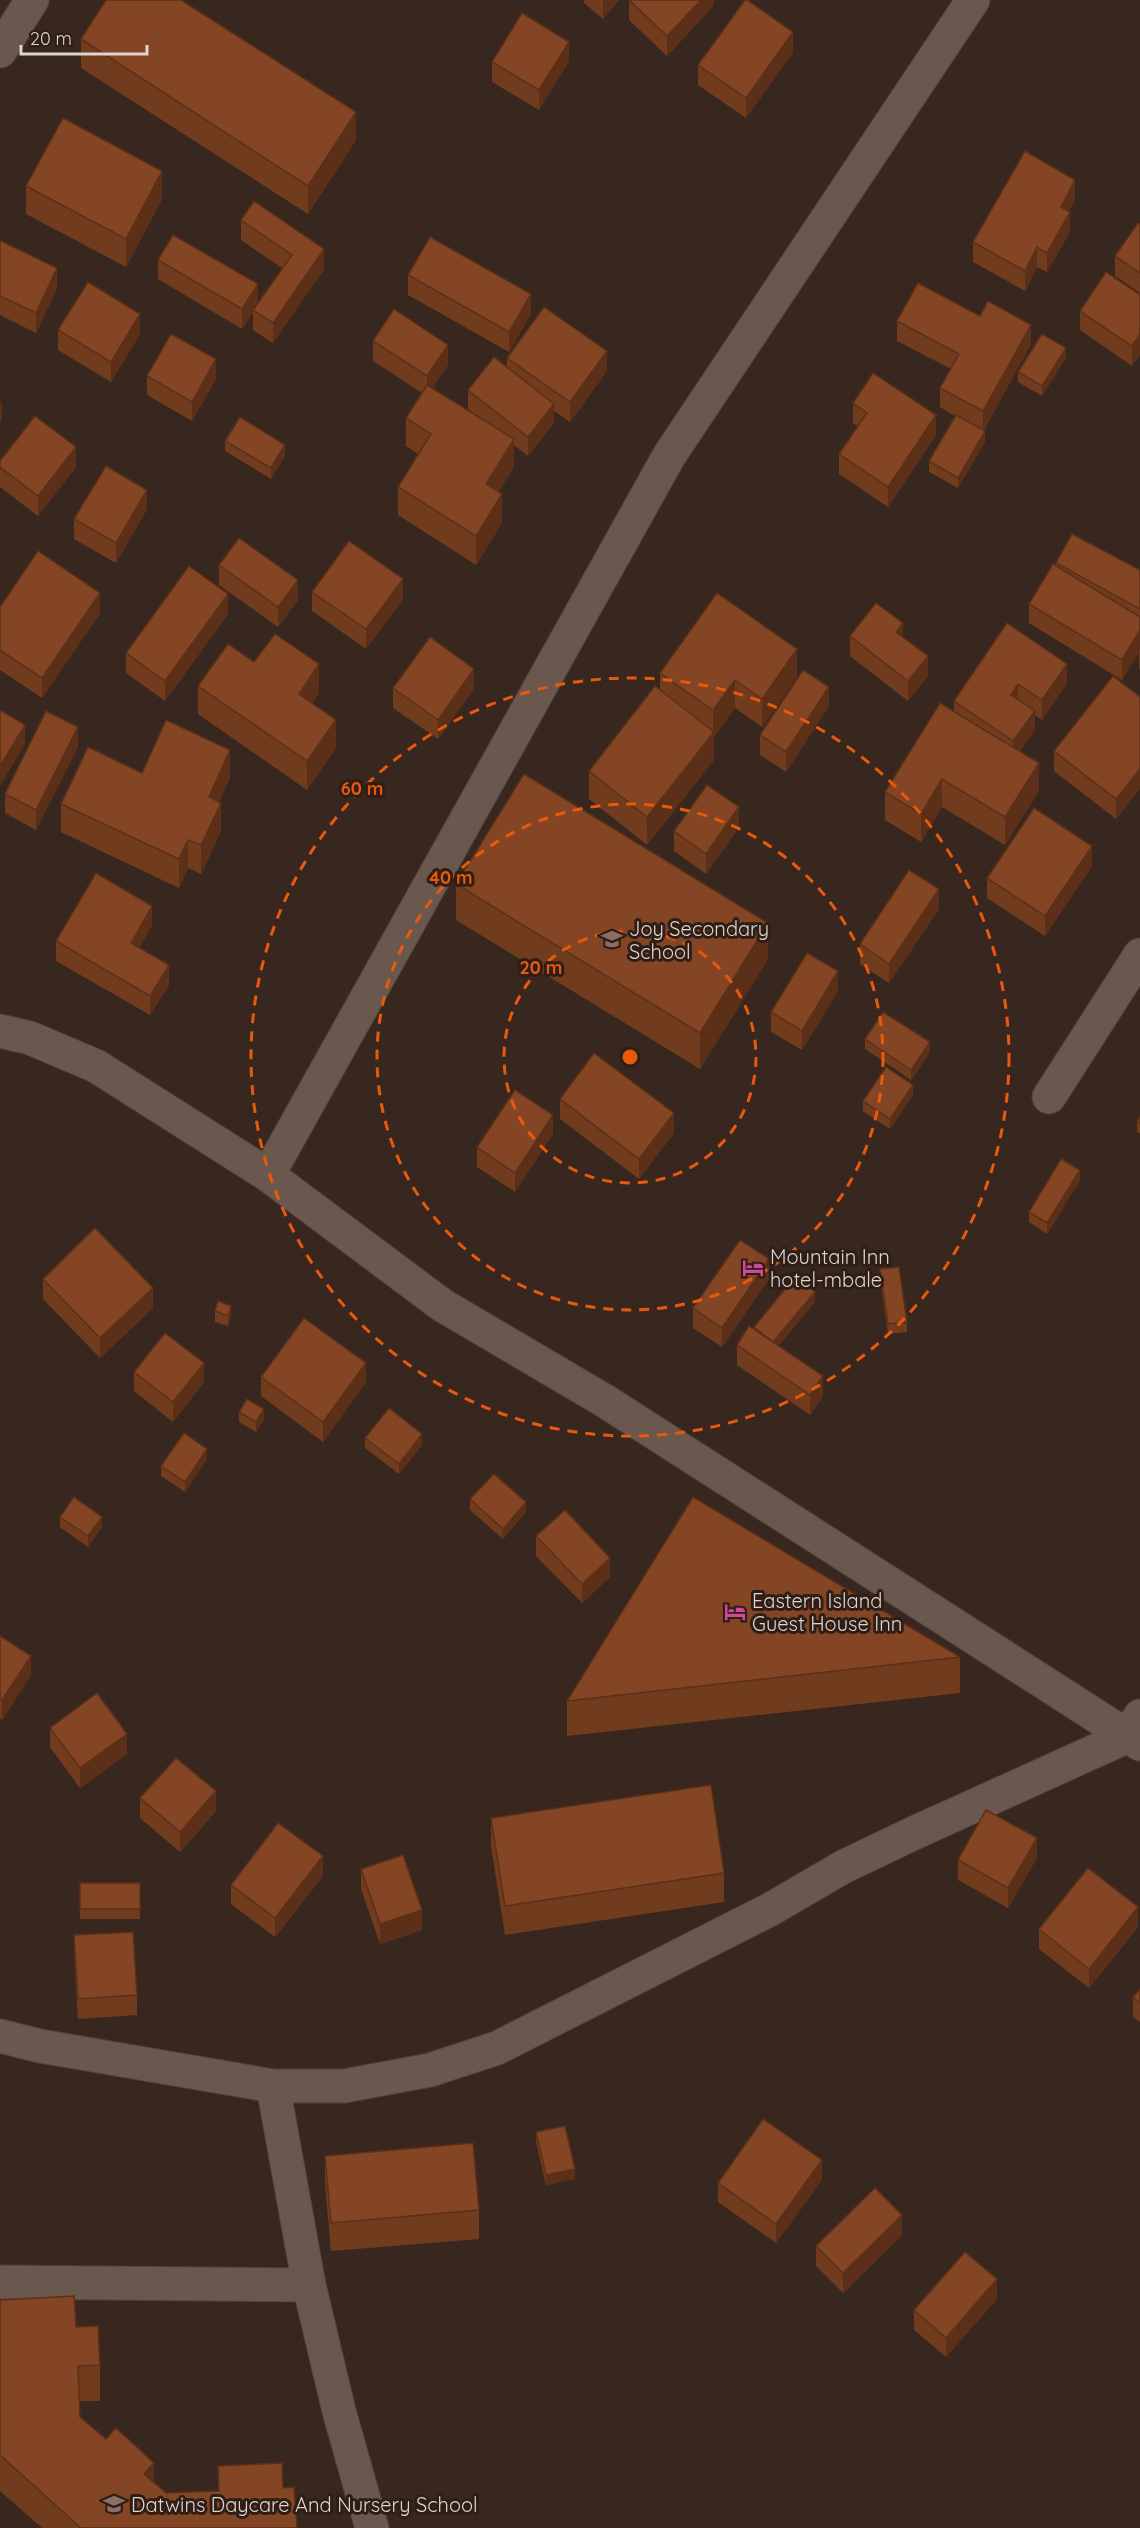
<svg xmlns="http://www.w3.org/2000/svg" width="1140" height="2528" viewBox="0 0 1140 2528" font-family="Quicksand,sans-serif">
  <rect width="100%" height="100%" fill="#38271f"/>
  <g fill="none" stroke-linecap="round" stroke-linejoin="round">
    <defs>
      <g id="minor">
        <path d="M0,51l32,-51"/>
        <path d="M0,1031l30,7 66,28 172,109 174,130 163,96 535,343"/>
        <path d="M1049,1097l91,-142"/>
        <path d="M268,1175l401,-719 304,-456"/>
        <path d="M0,2036l40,10 233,40h71l86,-16 67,-22 274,-139 72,-42 71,-34 214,-97 12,-20"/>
        <path d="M273,2086l36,199 30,126 33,117"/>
        <path d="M0,2282l309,3"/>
      </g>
    </defs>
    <use href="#minor" stroke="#51433c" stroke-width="35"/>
    <use href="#minor" stroke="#6a574e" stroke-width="33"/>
  </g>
  <g fill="#713b1e">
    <path d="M584,0h35l-16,19 -19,-16z"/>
    <path d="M629,0h85v5l-47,51 -38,-36z"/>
    <path d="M81,39l275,101 -48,74 -227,-146z"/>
    <path d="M793,52l-47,66 -48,-33v-20z"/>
    <path d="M569,61l-30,49 -47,-28v-20z"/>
    <path d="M26,186l136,13 -36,68 -100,-53z"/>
    <path d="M1075,200l-6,11 1,21 -23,40 -10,-5 -12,24 -52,-29v-20z"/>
    <path d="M241,220l83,49 -51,74 -20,-13v-18l-11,17 -84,-50v-19l100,43 24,-35 -41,-28z"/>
    <path d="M1140,224v69l-25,-17v-20z"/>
    <path d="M0,243l57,45 -21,45 -36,-18z"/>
    <path d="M408,275l123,39 -22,38 -101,-57z"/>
    <path d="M1140,295v59l-8,12 -52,-36v-19z"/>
    <path d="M897,321l134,23 -47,86 1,12 -27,46 -29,-16v-11l26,-45 -15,-9v-19l11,-19 -54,-28z"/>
    <path d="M58,330l82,4 -29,48 -53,-32z"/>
    <path d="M373,341l75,24 -16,23 41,25 -5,-4v-19l39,-23v-9l100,13 -37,51 -16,-11v12l-26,33 -14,-11v22l-16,25 4,31 -26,42 -78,-50v-28l20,-33 -12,-8v-28l16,-25 -49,-32z"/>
    <path d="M1066,358l-24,38 -24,-14v-10z"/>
    <path d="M147,376l69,3 -24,42 -45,-26z"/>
    <path d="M853,403l83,32 -48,72 -49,-33v-20l19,-28 -5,-3z"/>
    <path d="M225,441l60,15 -14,23 -46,-28z"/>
    <path d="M0,461l76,6 -38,49 -38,-29z"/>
    <path d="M147,509l-31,54 -42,-24v-20z"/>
    <path d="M1056,563l84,7v100l-1,-1v-17l-17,28 -93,-57v-19l27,-38z"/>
    <path d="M219,565l79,35 -20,27 -59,-42z"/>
    <path d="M312,592l91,7 -37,50 -54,-38z"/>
    <path d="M0,607l100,6 -58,85 -42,-28z"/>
    <path d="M228,614l-63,87 -39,-28v-20z"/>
    <path d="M1007,623l60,60 -25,37 -7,-5v15l-15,21 19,40 -34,54 -63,-38 -21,35 -36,-22v-28l69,-81v-10z"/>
    <path d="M850,636l53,1 25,39 -20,25 -58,-45z"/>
    <path d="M254,662l65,31 -7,10 24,45 -29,42 -109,-76v-28z"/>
    <path d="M660,673l137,4 -35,50 -27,-19 -21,29v23l-67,85 -58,-46v-28l71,-81z"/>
    <path d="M393,688l81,1 -36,50 -45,-31z"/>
    <path d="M1140,697l-24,122 -62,-48v-20z"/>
    <path d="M829,706l-43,66 -26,-17v-20z"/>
    <path d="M78,747l-42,83 -31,-17v-19z"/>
    <path d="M142,773l88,5 -11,24 2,29 -20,43 -13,-6 -9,20 -118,-56v-28z"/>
    <path d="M739,827l-33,47 -32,-23v-20z"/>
    <path d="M1092,866l-47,70 -58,-38v-20z"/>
    <path d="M456,884l312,75 -68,110 -244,-149z"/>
    <path d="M939,909l-50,74 -29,-19v-20z"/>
    <path d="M152,925l-13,23 30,37 -19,30 -94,-54v-20z"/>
    <path d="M838,991l-36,59 -31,-18v-20z"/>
    <path d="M865,1039l65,13 -19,28 -46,-31z"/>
    <path d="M913,1095l-23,34 -27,-18v-10z"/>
    <path d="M560,1099l114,34 -35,46 -79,-60z"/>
    <path d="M1140,1116v18l-3,-2v-10z"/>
    <path d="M553,1134l-38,58 -38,-25v-20z"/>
    <path d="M1080,1180l-33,54 -18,-12v-10z"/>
    <path d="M880,1269l27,53v10l-19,2 -8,-55z"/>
    <path d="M43,1279l110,29 -53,50 -57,-59z"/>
    <path d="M769,1279l-47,68 -29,-19v-20z"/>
    <path d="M815,1302l-37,44 45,50 -13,19 -73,-50v-20l17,-15v-3z"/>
    <path d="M215,1311l16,5 -3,10 -13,-4z"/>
    <path d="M134,1372l70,10 -31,40 -39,-31z"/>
    <path d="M261,1377l105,5 -43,60 -62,-46z"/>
    <path d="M239,1412l25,7 -8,13 -17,-10z"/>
    <path d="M365,1438l57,7 -23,29 -34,-26z"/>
    <path d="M207,1459l-22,33 -24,-16v-10z"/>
    <path d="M470,1499l56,13 -23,27 -33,-29z"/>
    <path d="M60,1517l42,10 -14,20 -28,-20z"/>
    <path d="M536,1536l74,41 -28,26 -46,-47z"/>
    <path d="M0,1636l31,39 -29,45 -2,-2z"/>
    <path d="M960,1657v36l-393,43v-35z"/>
    <path d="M50,1728l77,26 -47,34 -30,-41z"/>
    <path d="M140,1798l76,13 -36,41 -40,-34z"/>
    <path d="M491,1818l233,55v29l-219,33 -14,-89z"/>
    <path d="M1037,1858l-29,50 -50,-28v-20z"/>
    <path d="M361,1869l61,61 -42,14 -19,-55z"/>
    <path d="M323,1876l-48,61 -44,-33v-19z"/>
    <rect x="80" y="1883" width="60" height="36"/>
    <path d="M1138,1927l-49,61 -50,-39v-20z"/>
    <path d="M74,1935l63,60v20l-59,4 -4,-64z"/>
    <path d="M1140,1989v33l-7,-5v-20z"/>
    <path d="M536,2132l39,47 -29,6 -10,-43z"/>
    <path d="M325,2156l154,54v29l-148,12 -6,-67z"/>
    <path d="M822,2180l-46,63 -58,-41v-19z"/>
    <path d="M902,2235l-59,58 -27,-27v-20z"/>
    <path d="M997,2299l-51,58 -32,-27v-20z"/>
    <path d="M0,2300l76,27 24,38v36h-21l1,16 86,76 52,-2v-25l65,22 14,40h-255l-42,-37z"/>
  </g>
  <g fill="#5c3018">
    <path d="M603,0h16l-16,19z"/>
    <path d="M701,0h13v5l-47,51v-20z"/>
    <path d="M793,32v20l-47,66v-20z"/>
    <path d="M569,42v19l-30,49v-20z"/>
    <path d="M356,112v28l-48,74v-28z"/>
    <path d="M162,171v28l-36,68v-28z"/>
    <path d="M1075,180v20l-14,26v-19z"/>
    <path d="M1070,212v20l-23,40v-19z"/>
    <path d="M1037,247v20l-12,24v-20z"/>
    <path d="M324,249v20l-51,74v-20z"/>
    <path d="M57,268v20l-21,45v-20z"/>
    <path d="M258,284v20l-5,6v2l-11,17v-20z"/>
    <path d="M531,294v20l-22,38v-20z"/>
    <path d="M140,314v20l-29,48v-20z"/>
    <path d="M1031,325v19l-48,87v-20z"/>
    <path d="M1140,334v20l-8,12v-20z"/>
    <path d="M448,345v20l-21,31v-20z"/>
    <path d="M1066,348v10l-24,38v-10z"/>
    <path d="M607,351v20l-37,51v-20z"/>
    <path d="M216,359v20l-24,42v-19z"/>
    <path d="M2,400v20l-2,2v-19z"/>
    <path d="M554,404v19l-26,33v-19z"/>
    <path d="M936,415v20l-48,72v-20z"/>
    <path d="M985,431v11l-27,46v-10z"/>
    <path d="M514,439v28l-28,45v-28z"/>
    <path d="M285,445v11l-14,23v-11z"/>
    <path d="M76,447v20l-38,49v-20z"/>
    <path d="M147,490v19l-31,54v-20z"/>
    <path d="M502,494v29l-26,42v-29z"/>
    <path d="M403,579v20l-37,50v-20z"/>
    <path d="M298,580v20l-20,27v-20z"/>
    <path d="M100,593v20l-58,85v-20z"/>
    <path d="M228,594v20l-63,87v-20z"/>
    <path d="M903,623v20l-7,-11z"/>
    <path d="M1140,630v20l-1,-1v3l-17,28v-20z"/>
    <path d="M797,649v28l-35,50v-28z"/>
    <path d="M928,656v20l-20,25v-20z"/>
    <path d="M319,664v29l-20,29v-28z"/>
    <path d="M1067,664v19l-25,37v-20z"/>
    <path d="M474,669v20l-36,50v-19z"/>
    <path d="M735,680v28l-21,29v23l-67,85v-28l66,-83v-24z"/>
    <path d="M1018,684v20l-7,-9z"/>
    <path d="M829,687v19l-43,66v-20z"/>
    <path d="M1035,711v19l-22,31v-20z"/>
    <path d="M336,720v28l-29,42v-29z"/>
    <path d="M25,725v19l-25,42v-20z"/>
    <path d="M78,727v20l-42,83v-20z"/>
    <path d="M230,750v28l-21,47v-28z"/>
    <path d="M1039,763v28l-34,54v-28z"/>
    <path d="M1140,769v20l-24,30v-20z"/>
    <path d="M942,779v28l-21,35v-28z"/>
    <path d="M221,803v28l-20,43v-29z"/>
    <path d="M739,807v20l-33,47v-20z"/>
    <path d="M188,840v28l-9,20v-29z"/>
    <path d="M1092,846v20l-47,70v-20z"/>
    <path d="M939,889v20l-50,74v-19z"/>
    <path d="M152,906v19l-21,38v-20z"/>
    <path d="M768,923v36l-68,110v-36z"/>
    <path d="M169,965v20l-19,30v-19z"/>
    <path d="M838,971v20l-36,59v-19z"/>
    <path d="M930,1042v10l-19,28v-10z"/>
    <path d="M913,1085v10l-23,34v-10z"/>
    <path d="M674,1113v20l-35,46v-20z"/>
    <path d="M553,1115v19l-38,58v-19z"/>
    <path d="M1080,1170v10l-33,54v-11z"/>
    <path d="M769,1259v20l-47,68v-19z"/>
    <path d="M153,1288v20l-53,50v-20z"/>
    <path d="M815,1292v10l-43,51v-10z"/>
    <path d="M231,1306v10l-3,10v-10z"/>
    <path d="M204,1363v19l-31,40v-20z"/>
    <path d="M366,1363v19l-43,60v-20z"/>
    <path d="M823,1376v20l-13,19v-20z"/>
    <path d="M264,1409v10l-8,13v-10z"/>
    <path d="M422,1434v11l-23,29v-10z"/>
    <path d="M207,1449v10l-22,33v-10z"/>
    <path d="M526,1502v10l-23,27v-10z"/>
    <path d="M102,1517v10l-14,20v-11z"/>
    <path d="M610,1558v19l-28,26v-19z"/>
    <path d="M31,1656v19l-29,45v-20z"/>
    <path d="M127,1734v20l-47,34v-20z"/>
    <path d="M216,1791v20l-36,41v-20z"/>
    <path d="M1037,1838v20l-29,50v-20z"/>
    <path d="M323,1856v20l-48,61v-19z"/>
    <path d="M1138,1907v20l-49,61v-19z"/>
    <path d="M422,1910v20l-42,14v-20z"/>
    <path d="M822,2160v20l-46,63v-19z"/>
    <path d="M575,2169v10l-29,6v-10z"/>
    <path d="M902,2215v20l-59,58v-20z"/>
    <path d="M997,2279v20l-51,58v-19z"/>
    <path d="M154,2463v35l-10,-24z"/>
  </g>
  <g fill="#834523" stroke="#5c3018" stroke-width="1.5">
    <path d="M106,0h75l175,112 -48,74 -227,-147z"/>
    <path d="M629,0h72l-34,36z"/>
    <path d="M745,0h2l46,32 -47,66 -48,-33z"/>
    <path d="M522,13l47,29 -30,48 -47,-28z"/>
    <path d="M63,118l99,53 -36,68 -100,-53z"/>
    <path d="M1025,151l50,29 -14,27 9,5 -23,41 -10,-6 -12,24 -52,-29z"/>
    <path d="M254,201l70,48 -51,74 -20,-13 39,-55 -51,-35z"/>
    <path d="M1138,223l2,1v49l-25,-17z"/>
    <path d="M173,235l85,49 -16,25 -84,-49z"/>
    <path d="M430,237l101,57 -22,38 -101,-57z"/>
    <path d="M1,241l56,27 -21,45 -36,-17v-53z"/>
    <path d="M1106,272l34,23v39l-8,12 -52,-35z"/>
    <path d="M88,282l52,32 -29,48 -53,-32z"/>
    <path d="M918,283l62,33 8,-15 43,24 -48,86 -43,-23 19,-34 -62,-33z"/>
    <path d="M544,307l63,44 -37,51 -63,-44z"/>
    <path d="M394,309l54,36 -21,31 -54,-35z"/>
    <path d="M171,334l45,25 -24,43 -45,-26z"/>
    <path d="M1042,334l24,14 -24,38 -24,-14z"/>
    <path d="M494,357l60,47 -26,33 -60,-47z"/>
    <path d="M873,373l63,42 -48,72 -49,-33 28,-41 -14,-10z"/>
    <path d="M427,385l87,54 -28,45 16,10 -26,42 -78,-49 33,-53 -25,-16z"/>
    <path d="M956,415l29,16 -27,47 -29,-17z"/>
    <path d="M35,416l41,31 -38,49 -38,-29v-6z"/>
    <path d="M240,417l45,28 -14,23 -46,-27z"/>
    <path d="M106,466l41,24 -31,53 -42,-24z"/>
    <path d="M1072,534l68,36v39l-84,-46z"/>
    <path d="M239,538l59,42 -20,27 -59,-42z"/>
    <path d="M349,541l54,38 -37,50 -54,-37z"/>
    <path d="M38,551l62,42 -58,85 -42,-28v-43z"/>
    <path d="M1053,564l87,53v13l-18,30 -93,-56z"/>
    <path d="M189,566l39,28 -63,87 -39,-28z"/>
    <path d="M717,593l80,56 -35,50 -27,-19 -22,30 -53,-37z"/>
    <path d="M876,603l27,20 -7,9 32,24 -20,25 -58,-45z"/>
    <path d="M1007,623l60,41 -25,36 -24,-16 -7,11 24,16 -22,30 -59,-40z"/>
    <path d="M275,634l44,30 -20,30 37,26 -29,41 -109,-75 30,-42 26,18z"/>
    <path d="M430,637l44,32 -36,51 -45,-32z"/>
    <path d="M803,670l26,17 -43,65 -26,-17z"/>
    <path d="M1113,676l27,21v72l-24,30 -62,-48z"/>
    <path d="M655,686l59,46 -67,85 -58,-46z"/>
    <path d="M940,703l99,60 -34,54 -63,-38 -21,35 -36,-22z"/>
    <path d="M0,710l25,15 -25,41z"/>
    <path d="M46,711l32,16 -42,83 -31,-16z"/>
    <path d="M166,720l64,30 -21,47 12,6 -20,42 -13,-5 -9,19 -118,-55 27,-57 54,26z"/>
    <path d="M524,774l244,149 -68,110 -244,-149z"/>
    <path d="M707,785l32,22 -33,47 -32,-23z"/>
    <path d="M1034,808l58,38 -47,70 -58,-38z"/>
    <path d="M909,870l30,19 -50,75 -29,-20z"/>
    <path d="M96,873l56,33 -21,37 38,22 -19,31 -94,-55z"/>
    <path d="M807,953l31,18 -36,60 -31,-19z"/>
    <path d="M883,1012l47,30 -19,28 -46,-31z"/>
    <path d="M594,1053l80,60 -35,46 -79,-60z"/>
    <path d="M886,1067l27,18 -23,34 -27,-18z"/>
    <path d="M515,1090l38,25 -38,58 -38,-26z"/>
    <path d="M1140,1116v8l-3,-2z"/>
    <path d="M1061,1159l19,11 -33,53 -18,-11z"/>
    <path d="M95,1228l58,60 -53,50 -57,-59z"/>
    <path d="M740,1240l29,19 -47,69 -29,-20z"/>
    <path d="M899,1267l8,55 -19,2 -8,-55z"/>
    <path d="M796,1276l19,16 -42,50 -19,-15z"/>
    <path d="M218,1301l13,5 -3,10 -13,-5z"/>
    <path d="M304,1318l62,45 -43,59 -62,-45z"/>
    <path d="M749,1326l74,50 -13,19 -73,-50z"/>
    <path d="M165,1333l39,30 -31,39 -39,-30z"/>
    <path d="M247,1399l17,10 -8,13 -17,-10z"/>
    <path d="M389,1408l33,26 -23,30 -34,-26z"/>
    <path d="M184,1433l23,16 -22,33 -24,-16z"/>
    <path d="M494,1474l32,28 -23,27 -33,-30z"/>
    <path d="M74,1497l28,20 -14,19 -28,-19z"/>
    <path d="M693,1497l267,160 -393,44z"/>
    <path d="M565,1510l45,48 -28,26 -46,-48z"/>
    <path d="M0,1636l31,20 -29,44 -2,-1z"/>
    <path d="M97,1693l30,41 -47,34 -30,-40z"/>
    <path d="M176,1758l40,33 -36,41 -40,-34z"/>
    <path d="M711,1785l13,88 -219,33 -14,-88z"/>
    <path d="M986,1810l51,28 -29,50 -50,-28z"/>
    <path d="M278,1823l45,33 -48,62 -44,-33z"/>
    <path d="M403,1855l19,55 -42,14 -19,-55z"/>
    <path d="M1088,1868l50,39 -49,62 -50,-40z"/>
    <rect x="80" y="1883" width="60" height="26"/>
    <path d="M133,1932l4,63 -59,4 -4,-64z"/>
    <path d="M1140,1989v14l-7,-6z"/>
    <path d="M763,2119l59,41 -46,64 -58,-41z"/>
    <path d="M565,2126l10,43 -29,6 -10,-43z"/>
    <path d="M473,2143l6,67 -148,13 -6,-67z"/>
    <path d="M875,2188l27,27 -59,58 -27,-27z"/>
    <path d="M965,2252l32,27 -51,59 -32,-28z"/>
    <path d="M74,2296l2,31 22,-1 2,39 -22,1 2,51 26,22 10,-11 38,35 -10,11 22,19 53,-2 -1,-25 64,-3 1,25 11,-1 3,41h-216l-81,-73v-155z"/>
  </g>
  <g fill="none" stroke="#e8590c" stroke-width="3" stroke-dasharray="10 8">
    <circle cx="630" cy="1057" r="126"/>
    <circle cx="630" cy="1057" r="253"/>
    <circle cx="630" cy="1057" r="379"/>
  </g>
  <defs>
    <symbol id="school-bare" viewBox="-9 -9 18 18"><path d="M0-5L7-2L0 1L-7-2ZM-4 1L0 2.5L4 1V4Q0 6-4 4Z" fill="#8d6e63" stroke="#2e1e16" stroke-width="2.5" paint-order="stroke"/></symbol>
    <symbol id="hotel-bare" viewBox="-9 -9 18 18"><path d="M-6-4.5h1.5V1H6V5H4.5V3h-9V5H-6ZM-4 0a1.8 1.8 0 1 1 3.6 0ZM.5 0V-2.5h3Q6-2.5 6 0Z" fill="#d1479c" stroke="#2e1e16" stroke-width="2.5" paint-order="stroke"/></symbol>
  </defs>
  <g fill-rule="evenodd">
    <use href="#school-bare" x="597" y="924" width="30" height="30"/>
    <use href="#hotel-bare" x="738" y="1253" width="30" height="30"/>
    <use href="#hotel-bare" x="720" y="1597" width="30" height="30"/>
    <use href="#school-bare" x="99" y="2489" width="30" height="30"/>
  </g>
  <g text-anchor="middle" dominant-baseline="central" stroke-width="6" stroke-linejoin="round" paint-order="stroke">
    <g font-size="20" fill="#dfd4cf" stroke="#2e1e16" text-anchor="start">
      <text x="629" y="928">Joy Secondary<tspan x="629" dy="23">School</tspan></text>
      <text x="770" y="1256">Mountain Inn<tspan x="770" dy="23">hotel-mbale</tspan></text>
      <text x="752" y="1600">Eastern Island<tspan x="752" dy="23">Guest House Inn</tspan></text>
      <text x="131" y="2504">Datwins Daycare And Nursery School</text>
    </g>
  </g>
  <circle cx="630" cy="1057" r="9" fill="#e8590c" stroke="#2e1e16" stroke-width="3"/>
  <g font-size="18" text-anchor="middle" font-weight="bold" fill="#e8590c" stroke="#2e1e16" stroke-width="6" stroke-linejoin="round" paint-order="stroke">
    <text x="362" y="795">60 m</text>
    <text x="451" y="884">40 m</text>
    <text x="541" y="974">20 m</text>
  </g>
  <path d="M21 45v9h126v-9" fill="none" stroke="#dfd4cf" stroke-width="3"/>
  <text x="30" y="45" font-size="18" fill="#dfd4cf" stroke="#2e1e16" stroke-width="4.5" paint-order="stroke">20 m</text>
</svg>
